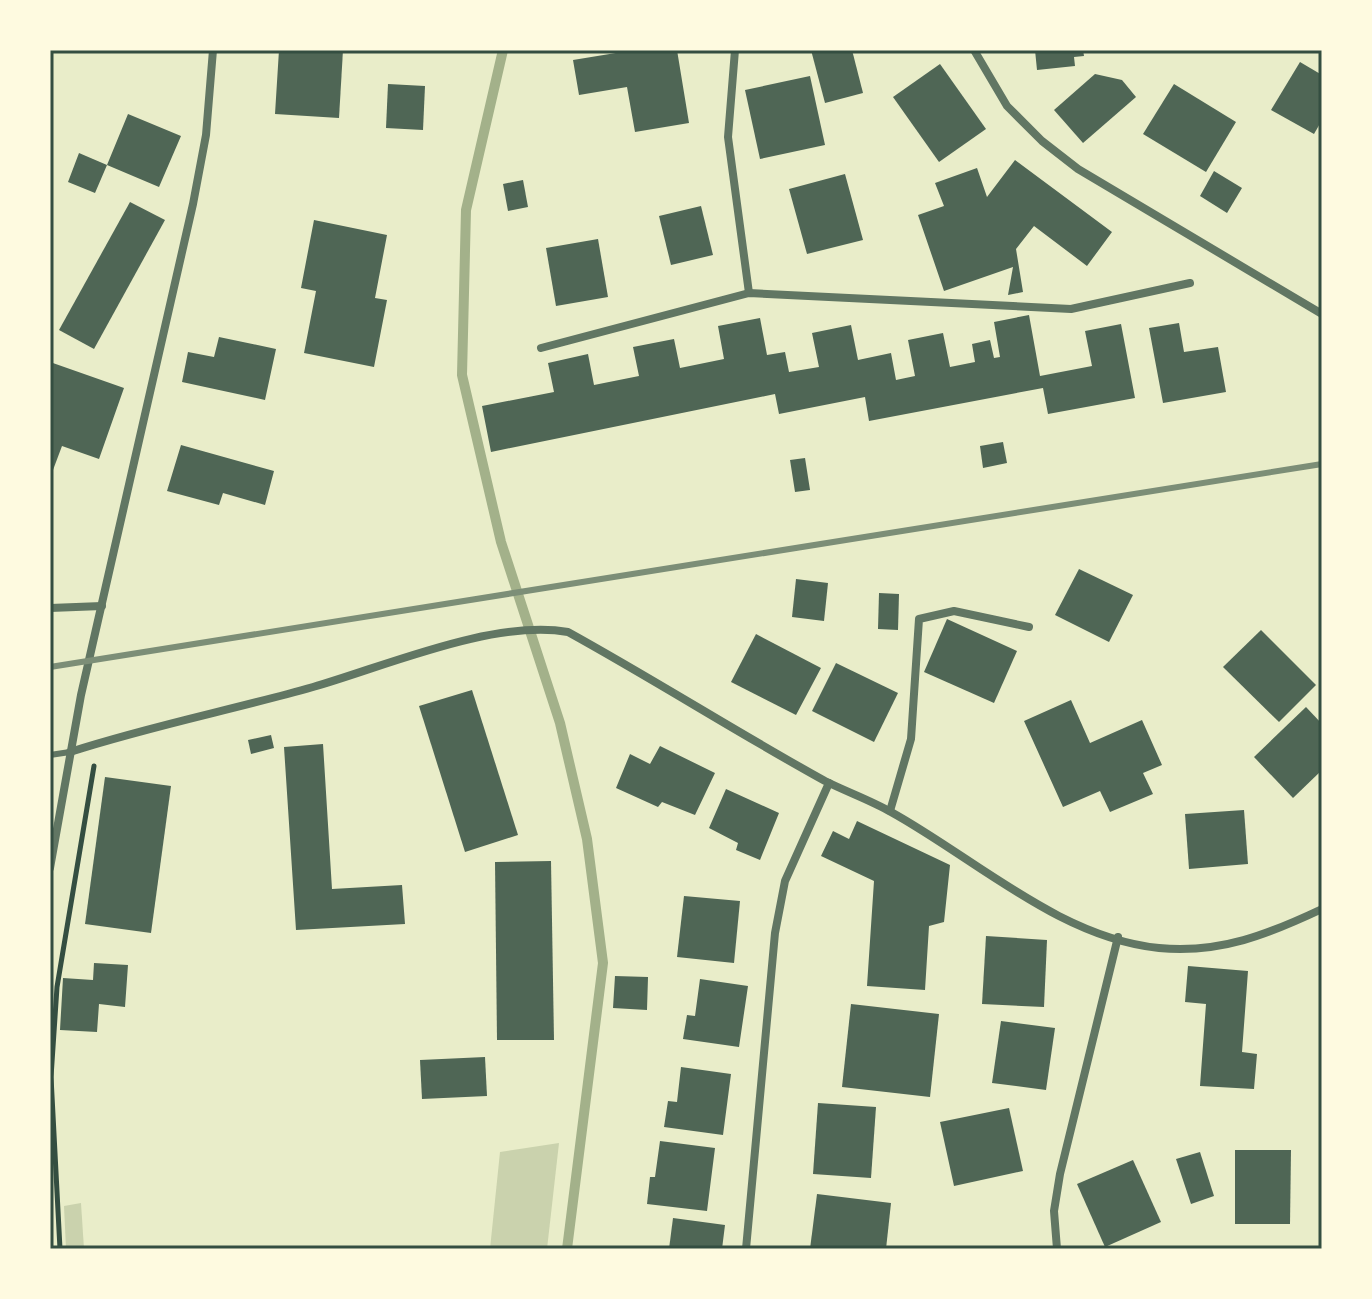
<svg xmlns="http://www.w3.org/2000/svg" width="1372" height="1299" viewBox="0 0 1372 1299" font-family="'Titillium Web',sans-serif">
  <rect width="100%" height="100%" fill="#e9edc9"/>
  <g fill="#cad2ad">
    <path d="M559,1143l-12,106h-57l10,-97z"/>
    <path d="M81,1203l3,46h-18l-2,-43z"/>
  </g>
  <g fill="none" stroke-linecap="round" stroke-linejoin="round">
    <path stroke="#a3b18a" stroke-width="10" d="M503,50l-37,160 -4,165 39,167 59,181 27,116 16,124 -36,286"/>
  </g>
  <g fill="#4f6655">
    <path d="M279,50h64l-4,68 -64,-4z"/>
    <path d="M634,50h43l12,73 -54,9 -8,-45 -48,8 -6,-35z"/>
    <path d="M811,50h41l11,43 -38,10z"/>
    <path d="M1035,50h48l1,6 -10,1 1,9 -38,4z"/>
    <path d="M1300,62l22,13v45l-8,14 -43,-24z"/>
    <path d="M940,64l46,65 -47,33 -46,-65z"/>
    <path d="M1095,74l27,6 14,17 -53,46 -29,-33z"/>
    <path d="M810,76l15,69 -65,14 -15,-69z"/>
    <path d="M388,84l37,2 -2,44 -37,-2z"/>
    <path d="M1174,84l62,38 -30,50 -63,-38z"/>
    <path d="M128,114l53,22 -22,51 -52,-22 -12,28 -27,-11 11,-29 28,12z"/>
    <path d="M1015,160l97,72 -25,34 -53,-40 -18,23 7,43 -15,3 5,-28 -69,24 -26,-76 26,-9 -9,-23 42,-15 10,29z"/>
    <path d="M1214,171l28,17 -15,25 -27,-17z"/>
    <path d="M845,174l18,66 -56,14 -18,-65z"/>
    <path d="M523,180l5,27 -20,4 -5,-27z"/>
    <path d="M130,202l35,18 -71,129 -35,-19z"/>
    <path d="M701,206l12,49 -42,10 -12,-49z"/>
    <path d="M314,220l73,15 -12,63 12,2 -13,67 -70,-14 12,-62 -15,-3z"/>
    <path d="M598,239l10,58 -52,9 -10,-58z"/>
    <path d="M1029,315l11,61 52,-10 -7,-35 36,-7 14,74 -87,16 -5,-26 -174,33 -4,-24 -86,17 -4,-20 -284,58 -9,-46 72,-14 -6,-29 40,-9 6,31 45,-9 -6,-29 41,-8 6,29 44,-9 -6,-33 42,-8 7,37 18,-3 4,20 30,-5 -7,-34 39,-8 7,35 33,-7 5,27 19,-4 -7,-36 35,-7 7,34 25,-5 -3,-18 18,-4 4,18 6,-1 -6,-35z"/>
    <path d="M1179,323l5,29 34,-5 8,45 -63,11 -14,-75z"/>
    <path d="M219,337l57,12 -11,51 -83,-18 6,-30 26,5z"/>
    <path d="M50,362l74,26 -25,71 -37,-13 -12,32z"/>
    <path d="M1003,442l4,21 -24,5 -3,-22z"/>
    <path d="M181,445l93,26 -9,34 -42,-12 -4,12 -52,-14z"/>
    <path d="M805,458l5,32 -15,2 -5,-32z"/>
    <path d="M1079,569l54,26 -24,47 -54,-27z"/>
    <path d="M796,579l32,4 -4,38 -32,-4z"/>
    <path d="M879,593l20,1 -1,36 -20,-1z"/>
    <path d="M947,619l70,32 -23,52 -70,-31z"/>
    <path d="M1261,630l55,55 -37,37 -56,-55z"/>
    <path d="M756,634l65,34 -25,47 -65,-33z"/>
    <path d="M836,663l62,30 -24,49 -62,-31z"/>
    <path d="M472,690l46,145 -53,17 -46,-146z"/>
    <path d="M1071,700l19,43 52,-23 20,45 -19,8 10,21 -43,18 -10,-21 -37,16 -39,-86z"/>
    <path d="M1306,707l16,17v46l-29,28 -39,-41z"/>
    <path d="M271,735l3,13 -23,6 -3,-14z"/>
    <path d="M323,744l9,145 70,-4 3,39 -109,6 -12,-183z"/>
    <path d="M660,746l55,27 -20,42 -33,-13 -4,5 -42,-19 14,-34 20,10z"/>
    <path d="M105,777l66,9 -20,147 -66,-9z"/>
    <path d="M726,789l53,24 -19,47 -24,-10 2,-7 -29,-15z"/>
    <path d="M1244,810l4,54 -59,5 -4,-55z"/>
    <path d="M857,821l93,44 -6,57 -15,4 -4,64 -58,-4 7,-105 -53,-25 12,-25 16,8z"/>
    <path d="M551,861l3,179h-57l-2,-178z"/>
    <path d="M684,896l56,5 -6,62 -57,-6z"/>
    <path d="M986,936l61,4 -3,67 -62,-3z"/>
    <path d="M94,963l34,2 -3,42 -26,-3 -2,28 -37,-2 3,-52 30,2z"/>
    <path d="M1188,966l60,5 -6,81 15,2 -3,35 -54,-3 6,-82 -21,-2z"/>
    <path d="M615,976l33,1 -1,33 -34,-2z"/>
    <path d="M700,979l48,7 -9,61 -56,-8 4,-24 8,1z"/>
    <path d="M851,1004l88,10 -9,83 -88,-10z"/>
    <path d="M1001,1021l54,7 -9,62 -54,-7z"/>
    <path d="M485,1057l2,39 -65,3 -2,-39z"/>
    <path d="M681,1067l50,7 -8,61 -59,-8 4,-26 9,1z"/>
    <path d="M818,1103l58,4 -5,71 -58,-4z"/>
    <path d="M1009,1108l14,63 -69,15 -14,-64z"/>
    <path d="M660,1141l55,7 -8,63 -60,-7 3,-27h5z"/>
    <path d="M1235,1150h56l-1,74h-55z"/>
    <path d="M1200,1152l14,44 -23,8 -15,-45z"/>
    <path d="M1133,1160l28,62 -56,25 -28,-63z"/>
    <path d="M817,1194l74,9 -5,46h-76z"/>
    <path d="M673,1218l52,7 -3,24h-53z"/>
  </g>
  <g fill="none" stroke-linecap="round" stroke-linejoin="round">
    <path stroke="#344e41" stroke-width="5" d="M60,1249l-9,-172 6,-90 37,-221"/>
    <path stroke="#617663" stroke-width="6" d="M50,755l20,-3"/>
    <g stroke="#617663" stroke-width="8">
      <path d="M735,50l-7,87 21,156"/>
      <path d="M974,50l33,56 35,35 36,28 244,145"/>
      <path d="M541,348l208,-55 322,16 119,-26"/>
      <path d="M50,608l52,-2"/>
      <path d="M70,752c80,-26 162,-42 243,-65 73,-21 181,-68 255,-55 87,48 170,101 257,149 22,11 45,19 66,31 85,47 169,126 268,136 61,6 110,-14 163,-39"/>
      <path d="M890,811l21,-72 8,-120 35,-8 75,16"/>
      <path d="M50,868l31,-173 112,-491 13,-69 7,-85"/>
      <path d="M746,1249l29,-316 10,-52 44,-98"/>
      <path d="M1057,1249l-3,-38 6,-37 58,-237"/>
    </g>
    <path stroke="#7c8e77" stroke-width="6" d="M50,667l1272,-203"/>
  </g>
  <rect width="1372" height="1299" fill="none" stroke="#fefae0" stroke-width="104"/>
  <rect x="52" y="52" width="1268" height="1195" fill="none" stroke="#344e41" stroke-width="3"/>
</svg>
